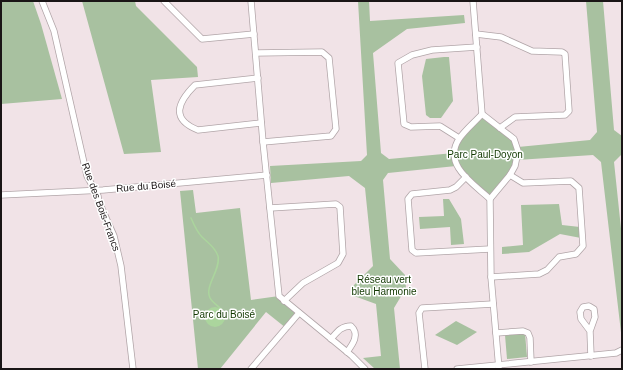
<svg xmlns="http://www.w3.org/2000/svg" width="623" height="370" viewBox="0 0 623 370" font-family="Arial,sans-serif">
  <rect width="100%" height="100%" fill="#f1e3e7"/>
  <g fill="#a8c1a0">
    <path d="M1,1h32l8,23 21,75 -61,5z"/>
    <path d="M82,1h53l1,5 61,61 1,10 -47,3 10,72 -37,2z"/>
    <path d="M358,1h11l1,20 94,-6 1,8 -58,6 -34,24 8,100 8,6 65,-6 1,-7 27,-32 32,25 4,8 72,-7 7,-8 -11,-131h17l11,129 8,6v18l-8,8 8,76v103l-21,-179 -8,-7 -76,5 -27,39 -34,-33 -68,7 -5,7 7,79 15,16 1,13 -12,20 6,61h-25l-12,-11 18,-2 -5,-52 -22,-8 -2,-9 21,-21 -8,-78 -16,-12 -78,7 -1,-17 91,-5 6,-6z"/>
    <path d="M444,57h5l4,44 -12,17h-11l-4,-3 -4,-39 4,-17z"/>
    <path d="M193,190l3,23 44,-5 11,92 28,-4 20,17 -13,15 -20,-16 -46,57h-22l-18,-178z"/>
    <path d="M443,199h6l12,20 3,25 -13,1 -1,-18 -30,2 -1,-12 25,-1z"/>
    <path d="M559,204l3,21 18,2 1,11 -21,-4 -31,18 -27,2v-7l21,-2 -2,-40z"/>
    <path d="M456,321l21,11 -20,13 -22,-10z"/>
    <path d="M525,333l2,24 -20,2 -2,-24z"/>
  </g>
  <circle fill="#abd59d" cx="215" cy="317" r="10"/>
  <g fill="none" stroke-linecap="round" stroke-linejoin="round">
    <path stroke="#abd59d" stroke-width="1.5" d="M191,218c3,7 6,14 11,19 6,6 13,10 16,19 3,14 -14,30 -8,42 2,4 7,7 11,11"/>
    <defs>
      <g id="street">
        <path d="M42,1l12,30 33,145 11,20 1,6 15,34 7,30 12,103"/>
        <path d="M164,1l38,38 52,-5"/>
        <path d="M251,1l12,141 16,154 73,60 13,13"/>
        <path d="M473,1l9,113 32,25 4,12 -3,15 -5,9 -20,24 1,78 8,92"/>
        <path d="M476,34l25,3 31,14 30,1 3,2 4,57 -4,4 -50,2 -15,11"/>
        <path d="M256,53l66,-1 7,6 7,71 -5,7 -68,6"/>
        <path d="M258,78l-63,7c-17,17 -25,34 3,45l63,-7"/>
        <path d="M482,114c-7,8 -17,16 -23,25 -17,26 15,45 31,60"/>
        <path d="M459,138l-19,-12 -29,1 -7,-3 -6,-61 14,-8 20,-5 45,-3"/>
        <path d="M466,177l-10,10 -6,3 -38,4 -4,5 4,51 4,3 74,-4"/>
        <path d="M1,195l102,-5 164,-15"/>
        <path d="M270,208l66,-4 4,3 3,47 -5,9 -35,20 -19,18"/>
        <path d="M491,277l48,-3 8,-4 12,-13 17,-3 7,-8 -4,-58 -8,-7 -48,2 -13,-8"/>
        <path d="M590,331l-9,-12 -1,-7 3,-5 6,-1 5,3 1,8 -5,14 1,25"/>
        <path d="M496,333l27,-2 5,2 2,5 1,24"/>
        <path d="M331,339c6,-7 10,-13 20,-13 9,8 2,18 -4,26"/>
        <path d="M251,369l48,-56"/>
        <path d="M425,369l-6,-56 3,-5 71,-4"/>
        <path d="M457,369l159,-16 6,-3"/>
      </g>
    </defs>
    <use href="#street" stroke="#b1a5a8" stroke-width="7"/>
    <use href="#street" stroke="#fff" stroke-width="5.5"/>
  </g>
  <g text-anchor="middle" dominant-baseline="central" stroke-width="3" stroke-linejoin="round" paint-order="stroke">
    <g font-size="10" fill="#113800" stroke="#fff">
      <text x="485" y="154">Parc Paul-Doyon</text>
      <text x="384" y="279">Réseau vert<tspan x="384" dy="12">bleu Harmonie</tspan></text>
      <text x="224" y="314">Parc du Boisé</text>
    </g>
    <g font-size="10" fill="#1a1516" stroke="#fff">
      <text transform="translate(146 186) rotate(-5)">Rue du Boisé</text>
      <text transform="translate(101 207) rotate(70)">Rue des Bois-Francs</text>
    </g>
  </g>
  <rect width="623" height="370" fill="none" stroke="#1a1516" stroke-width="4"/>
</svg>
